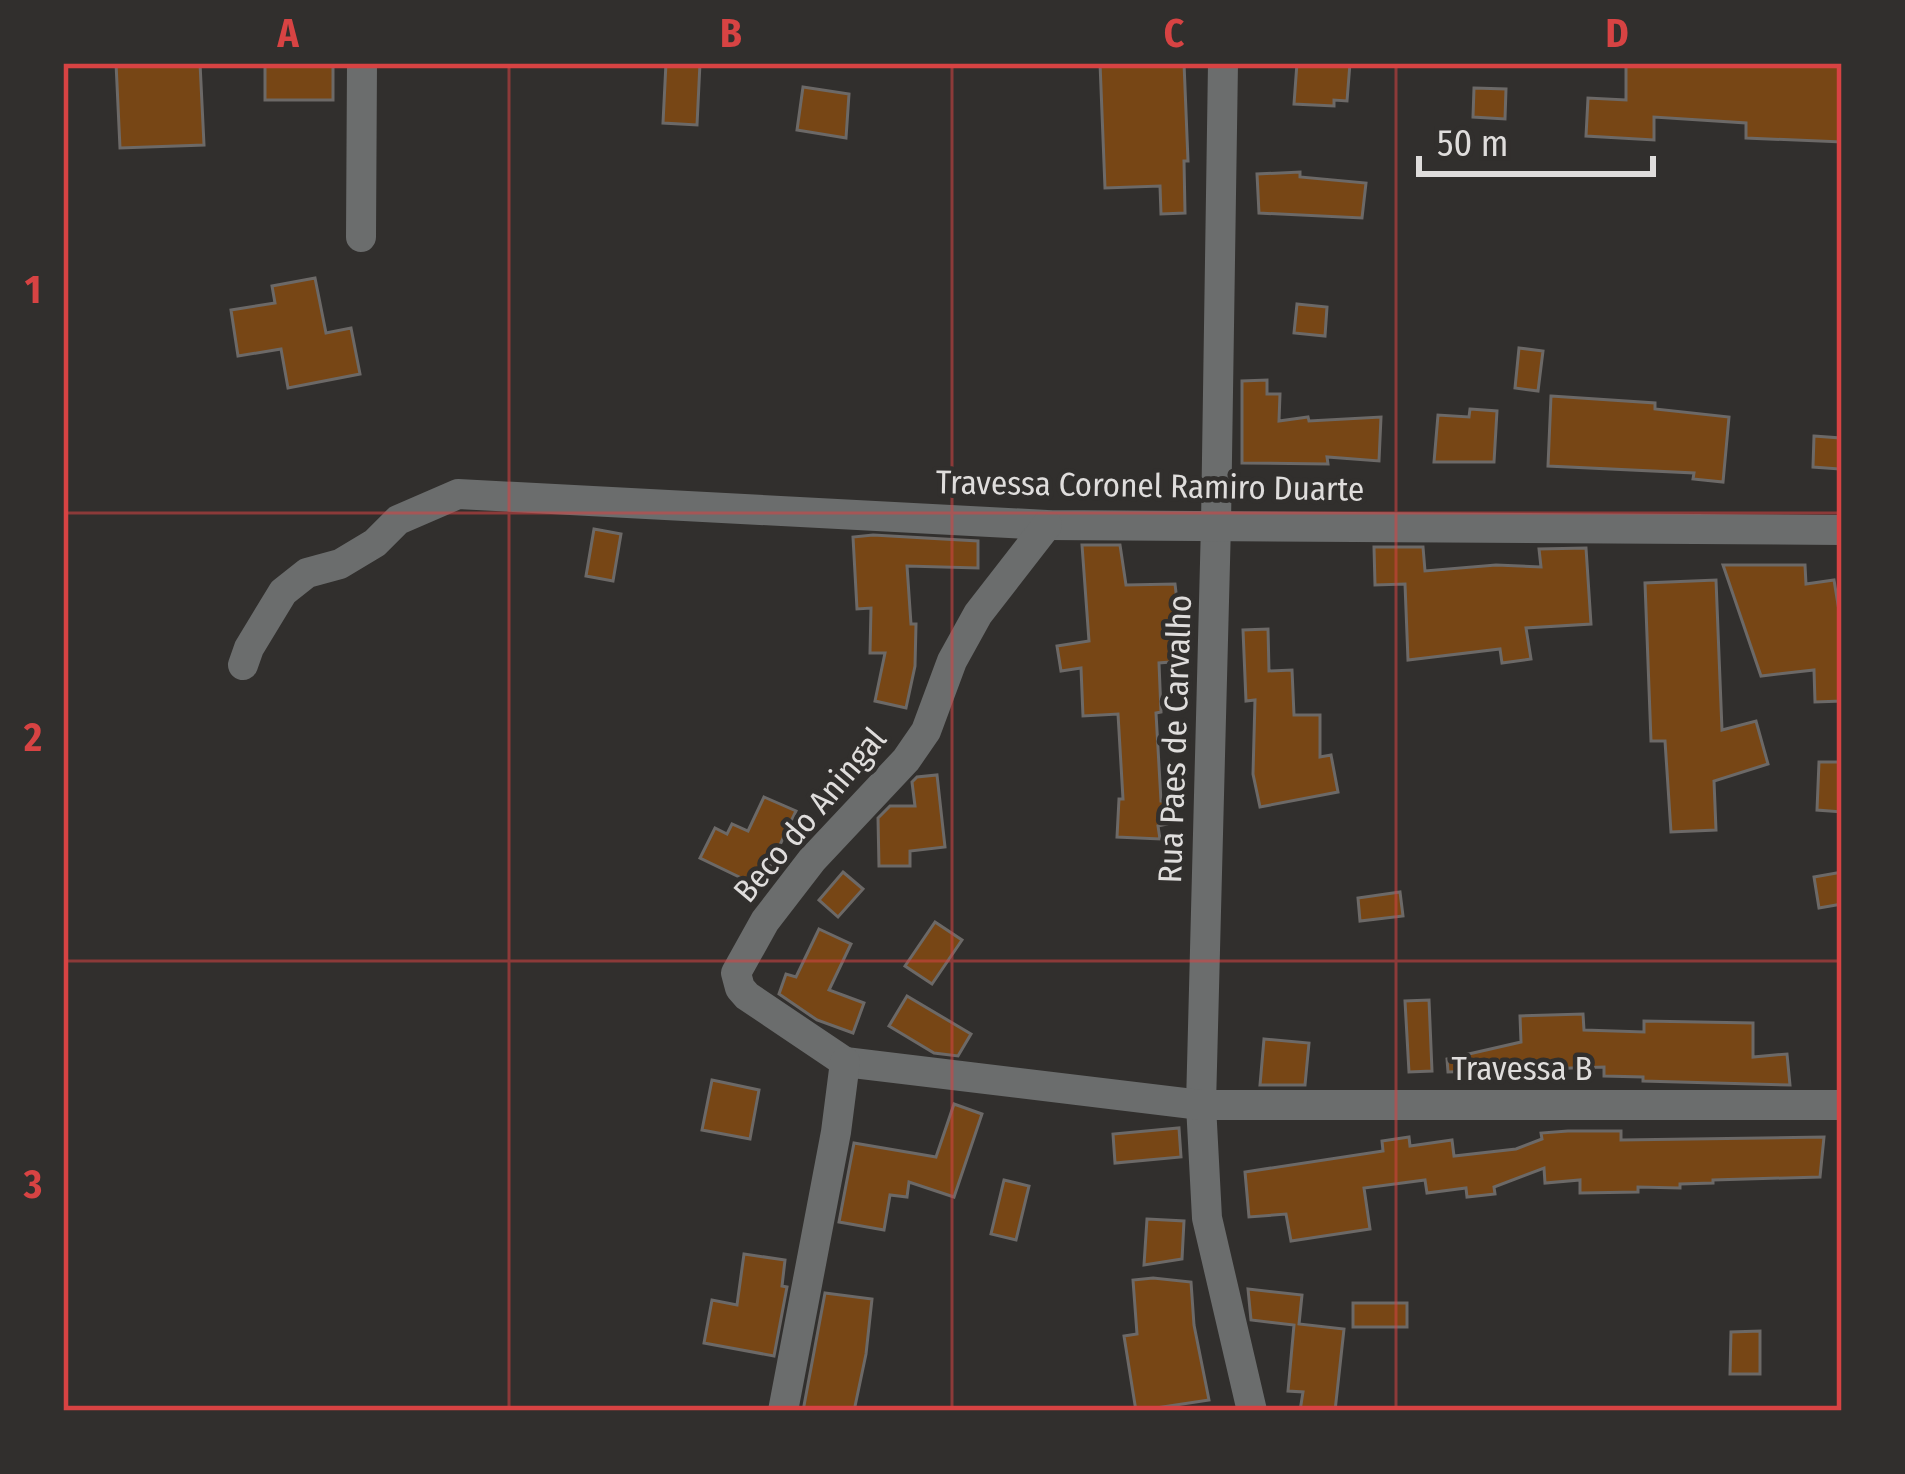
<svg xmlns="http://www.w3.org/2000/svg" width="1905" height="1474" viewBox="0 0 1905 1474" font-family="'Fira Sans Condensed',sans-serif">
  <rect width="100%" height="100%" fill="#312f2d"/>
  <g fill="#774615" stroke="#6c6967" stroke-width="3">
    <path d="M116,63h84l4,82 -84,3z"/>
    <rect x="265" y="63" width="68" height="37"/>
    <path d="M666,63h34l-3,62 -34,-2z"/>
    <path d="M1100,63h84l4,98h-4l1,52 -24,1 -1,-28 -55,2z"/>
    <path d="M1297,63h53l-3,38 -13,-1v6l-40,-2z"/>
    <path d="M1626,63h216v79l-96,-4v-15l-92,-6v23l-68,-4 2,-38 38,2z"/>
    <path d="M803,87l46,7 -3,44 -49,-8z"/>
    <path d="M1474,88l32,1 -1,30 -32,-2z"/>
    <path d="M1300,172v5l66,6 -4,35 -103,-5 -2,-39z"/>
    <path d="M315,278l11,55 25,-5 9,46 -72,14 -7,-39 -43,7 -7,-46 44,-7 -3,-17z"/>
    <path d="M1297,304l30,3 -2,29 -31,-3z"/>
    <path d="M1519,348l24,3 -5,40 -23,-3z"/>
    <path d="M1267,380v14h13l-1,27 29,-4 1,4 72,-4 -2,44 -52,-4 1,7 -86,-1v-82z"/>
    <path d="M1551,396l104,7v6l74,8 -6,65 -30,-3 1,-6 -146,-7z"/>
    <path d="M1470,409l27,2 -3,51h-60l4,-47 31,2z"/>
    <path d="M1814,436l26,2 -1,31 -26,-2z"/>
    <path d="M594,529l27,5 -8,47 -27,-5z"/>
    <path d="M873,535l105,6v27l-71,-2 4,58h5l-1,42 -9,42 -31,-7 10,-48h-15l1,-45 -14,1 -4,-72z"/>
    <path d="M1082,545h38l6,40 49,-1 9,77 -25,2 2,49 -5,1 5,88h7l-1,23 -9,2 2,13 -43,-2 2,-38h4l-5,-85 -35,2 -2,-48 -20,3 -4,-25 32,-5z"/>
    <path d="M1374,547h49l2,24 71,-6 45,2 -2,-18 47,-1 5,76 -65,4 5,31 -29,4 -2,-14 -92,11 -3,-76 -30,1z"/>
    <path d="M1723,565h82l1,19 28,-4 8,49v72l-27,1 -1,-32 -53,6z"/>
    <path d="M1716,580l6,150 34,-9 12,43 -54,17 2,49 -45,2 -6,-91h-14l-6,-158z"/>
    <path d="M1268,629l1,42 23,-1 2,45h26v42l11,-2 7,37 -78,15 -7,-33 2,-74 -9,1 -3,-71z"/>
    <path d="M1819,762h23v50l-25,-2z"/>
    <path d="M937,775l8,72 -35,4v15h-31l-1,-48 12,-12h25l-3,-24 5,-5z"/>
    <path d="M764,797l32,14 -36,76 -60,-29 15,-30 12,6 5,-10 16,7z"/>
    <path d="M843,872l20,17 -25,28 -19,-17z"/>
    <path d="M1842,872v32l-23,4 -5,-31z"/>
    <path d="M1400,892l3,24 -43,5 -2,-23z"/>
    <path d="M935,922l27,18 -30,44 -27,-18z"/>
    <path d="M819,929l32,15 -22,46 35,13 -11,30 -36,-13 -38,-26 7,-20 10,3z"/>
    <path d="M907,996l64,38 -13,22 -24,-3 -45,-27z"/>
    <path d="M1429,1000l3,71 -23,1 -4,-71z"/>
    <path d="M1583,1014l1,16 60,2v-11l109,2v34l34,-3 3,31 -147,-4v-4l-39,-1v-9l-156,5 -1,-13 74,-17 -1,-26z"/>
    <path d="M1264,1039l45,4 -4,42h-45z"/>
    <path d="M712,1080l47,10 -9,49 -48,-9z"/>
    <path d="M954,1104l28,10 -28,83 -45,-15 -2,15 -17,-2 -6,35 -45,-8 15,-79 82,14z"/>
    <path d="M1179,1128l2,29 -66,6 -2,-29z"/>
    <path d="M1568,1131h53v9l203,-3 -4,40 -107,3v3l-33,1v4l-42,-1v5l-58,1v-13l-35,3 -1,-15 -50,19 1,7 -28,3 -1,-9 -39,5 -2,-13 -61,8 6,41 -79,12 -5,-27 -37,3 -4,-45 138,-21 -1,-10 27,-4 1,9 42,-6 2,16 62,-7 26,-10 -1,-6z"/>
    <path d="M1004,1180l25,6 -13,54 -25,-6z"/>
    <path d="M1147,1219l37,2 -2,38 -38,6z"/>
    <path d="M744,1254l41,6 -3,26 5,1 -13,69 -70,-13 8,-43 25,5z"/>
    <path d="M1153,1278l38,4 3,43 15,75 -73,11 -12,-75 13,-2 -4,-54z"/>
    <path d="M1248,1289l54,6 -3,29 45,5 -9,82h-35l3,-19 -15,-1 6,-66 -43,-5z"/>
    <path d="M825,1293l47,6 -6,55 -12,57h-51z"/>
    <rect x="1353" y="1303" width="54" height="24"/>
    <path d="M1760,1331v43h-30l1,-42z"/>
  </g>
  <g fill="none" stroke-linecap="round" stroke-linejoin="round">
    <g stroke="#6b6d6d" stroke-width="30">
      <path d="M1223,63l-7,461 -15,581 6,113 45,193"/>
      <path d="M361,237l1,-174"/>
      <path d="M243,665l6,-17 34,-56 24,-19 33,-9 35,-21 23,-23 60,-26 589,31 795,5"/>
      <path d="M845,1062l356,43h641"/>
      <path d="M845,1062l-98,-66 -7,-8 -4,-15 29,-52 47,-61 94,-100 20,-29 26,-70 26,-47 69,-89"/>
      <path d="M783,1411l53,-279 9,-70"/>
    </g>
  </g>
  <path fill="none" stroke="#d74343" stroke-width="3" stroke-opacity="0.55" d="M509,63v1348M952,63v1348M1396,63v1348M63,513h1779M63,961h1779"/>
  <g text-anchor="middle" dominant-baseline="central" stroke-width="9" stroke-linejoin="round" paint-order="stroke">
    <g font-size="33" fill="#dfdddc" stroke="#312f2d">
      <text transform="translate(1150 486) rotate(1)">Travessa Coronel Ramiro Duarte</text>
      <text transform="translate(1175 739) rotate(-88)">Rua Paes de Carvalho</text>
      <text transform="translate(810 815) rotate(-50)">Beco do Aningal</text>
      <text x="1522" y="1069">Travessa B</text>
    </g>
  </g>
  <rect width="1905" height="1474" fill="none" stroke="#312f2d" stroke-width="132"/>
  <path d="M1419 156v18h234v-18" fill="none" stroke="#dfdddc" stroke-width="6"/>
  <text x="1437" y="156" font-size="36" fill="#dfdddc" stroke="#312f2d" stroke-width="9" paint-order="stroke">50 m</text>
  <rect x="66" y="66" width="1773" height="1342" fill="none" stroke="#d74343" stroke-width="4.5"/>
  <g font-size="39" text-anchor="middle" font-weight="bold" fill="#d74343">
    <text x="288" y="47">A</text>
    <text x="731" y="47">B</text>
    <text x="1174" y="47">C</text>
    <text x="1617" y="47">D</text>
    <text x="33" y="303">1</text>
    <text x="33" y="751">2</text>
    <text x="33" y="1198">3</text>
  </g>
</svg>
